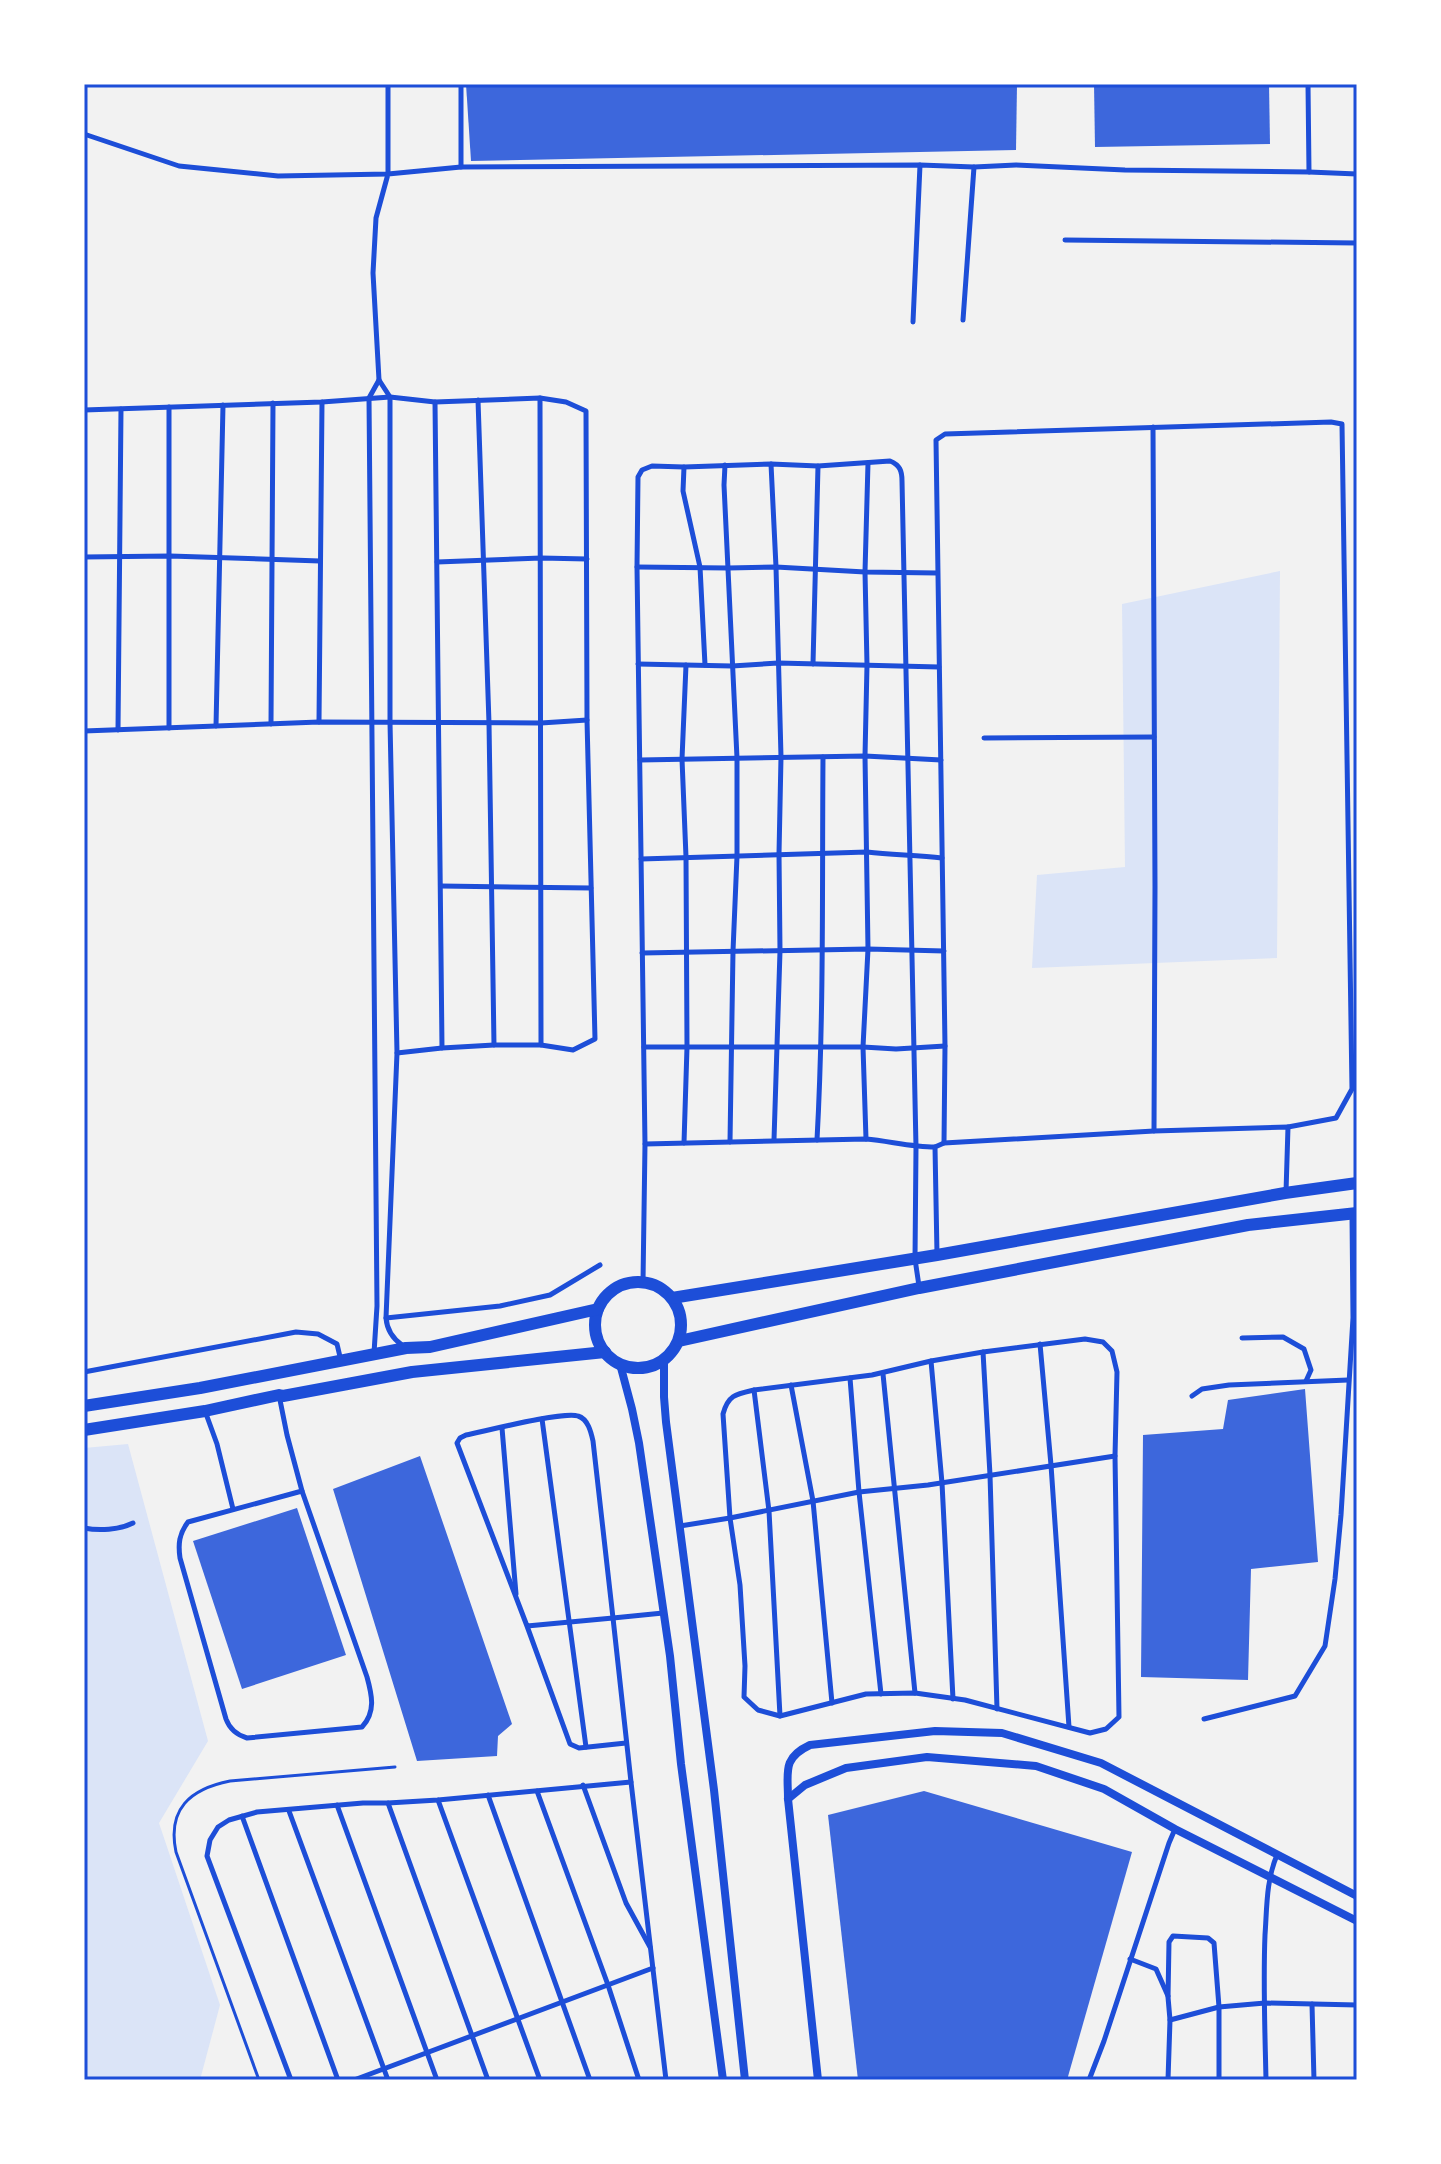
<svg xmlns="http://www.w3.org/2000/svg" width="1441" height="2164" viewBox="0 0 1441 2164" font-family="'Sofia Sans Condensed',sans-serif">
  <rect width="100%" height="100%" fill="#f2f2f2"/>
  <g fill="#dbe4f7">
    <path d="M1280,571l-3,387 -245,10 5,-93 88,-8 -3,-263z"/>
    <path d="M128,1444l80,297 -49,82 61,182 -20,75h-116v-632z"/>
  </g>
  <g fill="#3d67dc">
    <path d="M466,84h551l-1,66 -545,11z"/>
    <path d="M1094,84h175l1,60 -175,3z"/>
    <path d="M1305,1389l13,173 -67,7 -3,111 -107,-3 2,-242 80,-6 5,-29z"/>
    <path d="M420,1456l92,268 -14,12 -1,20 -80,5 -84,-272z"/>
    <path d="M297,1508l49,147 -104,34 -49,-148z"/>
    <path d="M924,1791l208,61 -65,228h-209l-30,-265z"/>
  </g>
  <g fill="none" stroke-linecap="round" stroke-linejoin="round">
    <path stroke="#1d4ed8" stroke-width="3" d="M259,2080l-83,-228c-9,-43 14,-63 54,-71l165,-14"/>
    <g stroke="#1d4ed8" stroke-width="5">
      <path d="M1308,84l1,88"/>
      <path d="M84,134l95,32 99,10 110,-2v-90"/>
      <path d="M461,167v-83"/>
      <path d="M1065,240l292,3"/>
      <path d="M963,320l11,-153"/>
      <path d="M913,322l7,-157"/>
      <path d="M540,398l1,647"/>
      <path d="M478,400l11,323 5,322"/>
      <path d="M435,402l7,646"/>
      <path d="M169,407v321"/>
      <path d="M84,410l238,-8 68,-5 45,5 105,-4 26,4 20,9 1,309 8,319 -22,11 -32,-5h-47l-52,3 -45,5"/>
      <path d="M1153,427l2,460 -1,244"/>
      <path d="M771,464l5,103 5,190 -2,97 1,97 -6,189"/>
      <path d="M725,465l-1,20 13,273v98l-4,95 -3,191"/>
      <path d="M684,467l-1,24 17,76 5,98"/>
      <path d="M84,557l86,-1 150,5"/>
      <path d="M437,562l104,-4 46,1"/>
      <path d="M637,567l91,1 48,-1 89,5 72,1"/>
      <path d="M638,664l94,2 46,-3 161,4"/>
      <path d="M813,664l5,-198"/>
      <path d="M319,722l3,-320"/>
      <path d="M271,724l2,-321"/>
      <path d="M216,726l7,-321"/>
      <path d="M118,730l3,-321"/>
      <path d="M84,731l235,-9 222,1 46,-3"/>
      <path d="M984,738l170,-1"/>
      <path d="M640,760l225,-4 76,4"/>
      <path d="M641,859l226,-7c25,3 50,3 75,6"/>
      <path d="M441,886l150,2"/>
      <path d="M642,953l226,-4 76,2"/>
      <path d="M644,1047h219l33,2 49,-3"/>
      <path d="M866,1139l-3,-92 5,-98 -3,-193 2,-91 -2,-93 3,-109"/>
      <path d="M817,1140c7,-128 5,-255 6,-383"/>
      <path d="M684,1143l3,-96 -1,-190 -4,-98 4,-94"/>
      <path d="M944,1143l1,-97 -9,-606 9,-6 386,-12 11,2 10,665 -16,29 -48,9"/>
      <path d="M645,1144l221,-5c23,2 46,8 69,8"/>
      <path d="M937,1254l-2,-107 9,-4 210,-12 134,-4 -2,65"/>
      <path d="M643,1282l2,-138 -8,-577 1,-90 4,-7 10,-4 32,1 87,-3 47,2 72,-5c10,4 12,10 12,20l14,666 -1,112 4,27"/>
      <path d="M386,1318l114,-12 50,-11 50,-30"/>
      <path d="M1242,1338l41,-1 21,12 7,21 -5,11"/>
      <path d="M1085,1339l18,3 9,9 5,21 -2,84 4,261 -13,12 -16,4 -125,-33 -50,-7 -49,1 -86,22 -22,-6 -14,-13 1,-31 -5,-81 -10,-67 -7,-104c5,-19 13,-20 31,-24l118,-15 59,-14 52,-9z"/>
      <path d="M1040,1344l11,121 18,262"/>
      <path d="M402,1345c-10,-7 -15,-15 -16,-27l11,-265 -7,-331v-325l-11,-17 -6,-107 3,-55 12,-44 73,-7 459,-2 54,2 42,-2 109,5 184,2 48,2"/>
      <path d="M983,1352l7,123 7,234"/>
      <path d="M374,1353l3,-47 -8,-908 10,-18"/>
      <path d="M931,1361l11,122 11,216"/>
      <path d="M84,1372l212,-40 22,2 19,10 4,17"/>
      <path d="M883,1374l32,319"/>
      <path d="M850,1378l9,114 22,202"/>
      <path d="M791,1385l22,116 19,202"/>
      <path d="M754,1390l15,121 11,205"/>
      <path d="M279,1395l8,40 15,56"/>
      <path d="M1192,1396l10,-7 27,-4 119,-5"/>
      <path d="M205,1411l12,33 16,65"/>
      <path d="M542,1419l44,328"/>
      <path d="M502,1428l14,166"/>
      <path d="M302,1491l65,186c5,18 9,35 -5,50l-115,11c-10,-3 -17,-8 -21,-19l-46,-161c-2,-14 -1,-24 8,-36z"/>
      <path d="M680,1526l50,-8 129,-26 69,-7 187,-29"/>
      <path d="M84,1528c15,3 35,2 49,-5"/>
      <path d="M527,1626l86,-8 -20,-177c-2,-9 -5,-22 -15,-25 -15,-5 -92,15 -112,19l-6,3 -3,5 70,183 43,118 9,4 47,-5"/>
      <path d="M1204,1719l91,-23 30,-50 10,-67 6,-64 12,-197 -1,-103"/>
      <path d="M631,1782l-18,-164 50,-5"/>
      <path d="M583,1785l43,118 24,44"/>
      <path d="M537,1791l71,194 31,95"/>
      <path d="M488,1795l102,285"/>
      <path d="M438,1800l102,280"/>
      <path d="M388,1803l100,277"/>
      <path d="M337,1805l100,275"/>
      <path d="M289,1811l99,269"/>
      <path d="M242,1816l96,264"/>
      <path d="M1130,1959l26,10 12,27"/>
      <path d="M1312,2004l2,76"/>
      <path d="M1170,2020l49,-13 46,-4 92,2"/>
      <path d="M291,2080l-84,-224 3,-16 8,-13 11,-7 28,-8 106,-9h25l50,-3 193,-18 35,298"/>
      <path d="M354,2080l299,-112"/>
      <path d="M1089,2080l15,-39 65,-198 6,-14"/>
      <path d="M1168,2080l2,-60 -2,-23 1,-55 4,-6 35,2 6,5 5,64v73"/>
      <path d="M1266,2080c-1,-48 -3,-97 -1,-145 2,-28 1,-54 12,-80"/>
    </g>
    <g stroke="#1d4ed8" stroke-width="8">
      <path d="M664,1360v37l2,25 48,368 31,290"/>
      <path d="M620,1364l12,45 7,34 31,213 11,108 42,316"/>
      <path d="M788,1799l17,-14 41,-17 81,-11 109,9 68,23 71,40 182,92"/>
      <path d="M818,2080l-30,-281c0,-27 -6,-41 22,-54l125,-14 67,2 99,30 256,133"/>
    </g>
    <g stroke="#1d4ed8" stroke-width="12">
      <circle cx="638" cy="1325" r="43"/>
      <path d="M672,1298l265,-43 348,-62 72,-10"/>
      <path d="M679,1341l240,-53 329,-63 109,-12"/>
      <path d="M84,1406l116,-18 206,-40 24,-1 168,-38"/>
      <path d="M84,1430l121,-19 74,-16 4,1 129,-24 193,-20"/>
    </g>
  </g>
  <rect width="1441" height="2164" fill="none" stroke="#ffffff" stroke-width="172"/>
  <rect x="86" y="86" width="1269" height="1992" fill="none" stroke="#1d4ed8" stroke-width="3"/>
</svg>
